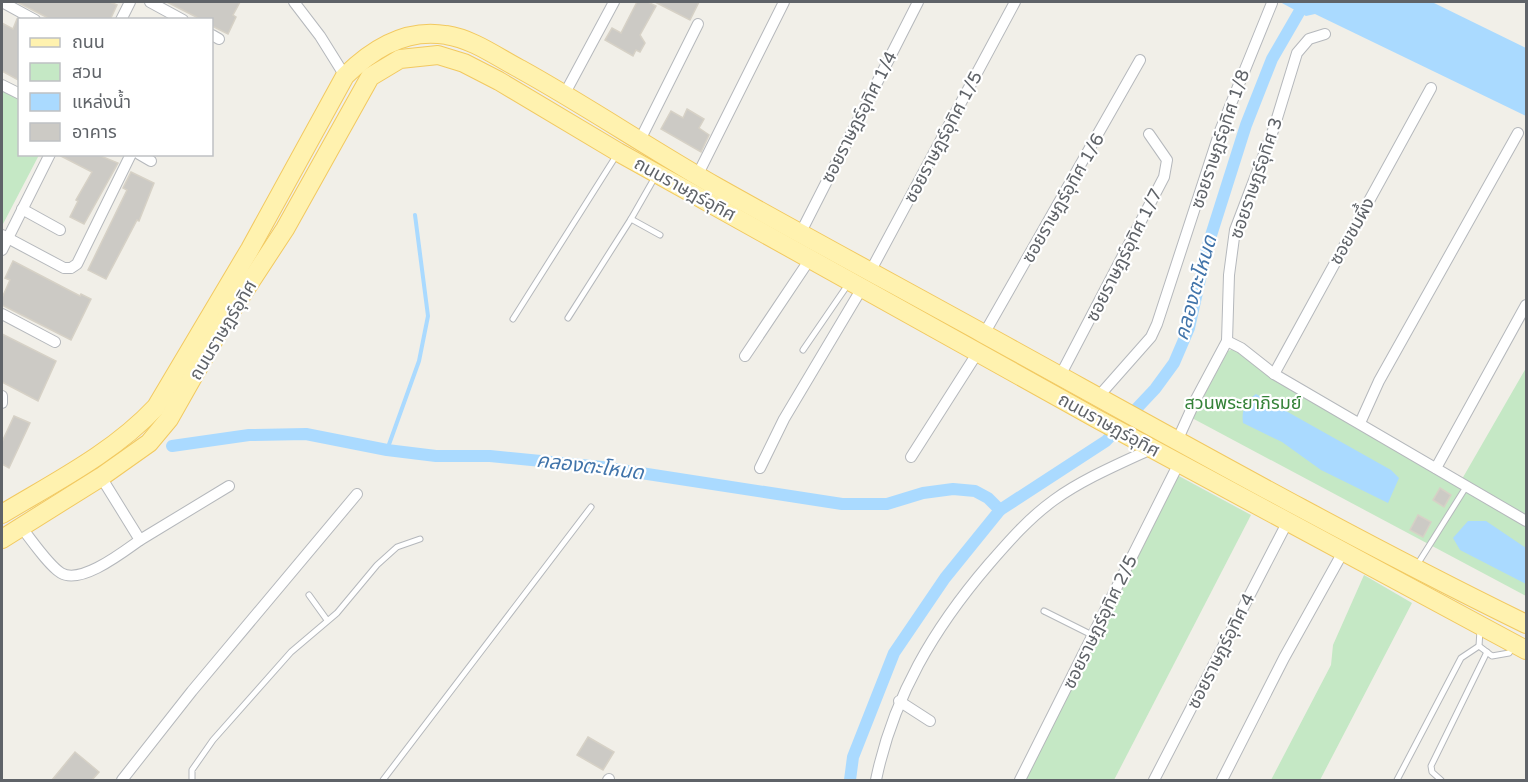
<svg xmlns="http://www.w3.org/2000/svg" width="1528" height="782" viewBox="0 0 1528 782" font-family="'Varela Round','Noto Sans Thai',sans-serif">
  <rect width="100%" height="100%" fill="#f1efe8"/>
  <g fill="#c5e8c5">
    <path d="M2,89l17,10 1,55 19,1 -36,69z"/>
    <path d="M1233,349l225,137 68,-118v228l-334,-178 36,-67z"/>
    <path d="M1177,475l74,40 -137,265h-93z"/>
    <path d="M1364,575l48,28 -92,177h-49l60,-115 2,-20z"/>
  </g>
  <g fill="#aadaff">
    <path d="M1280,2h152l94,46v68l-211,-102 -9,2z"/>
    <path d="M1256,394l135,76 8,8 -11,25 -67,-33 -39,-28 -39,-19c-2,-13 3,-22 13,-29z"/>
    <path d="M1468,521h18l40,27v36l-66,-34 -7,-12z"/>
  </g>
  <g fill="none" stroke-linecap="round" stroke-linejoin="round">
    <path stroke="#aadaff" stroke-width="4" d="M387,450l32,-89 9,-45 -13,-101"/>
    <g stroke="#aadaff" stroke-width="12">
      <path d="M172,446l77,-11 57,-1 81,16 49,6h54l112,11 240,37h45l36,-11 30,-4 22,2 13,7 12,12"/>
      <path d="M850,780l3,-23 41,-104 51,-75 55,-68 106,-69 49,-52 19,-26 15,-35 18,-80 39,-123 26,-66 33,-57"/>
    </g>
  </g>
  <g fill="#cccac5" stroke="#d6d1c6" stroke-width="1.5">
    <path d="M17,2h93l7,3 -7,15h-58z"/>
    <path d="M167,2h73l-7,13 3,2 -8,17 -16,-8v-6h-10z"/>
    <path d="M637,2h11l8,4 -16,29 5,8 -5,9 -4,-2 -3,6 -28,-16 7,-12 9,5z"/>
    <path d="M655,2h44l-9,18z"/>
    <path d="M17,19l3,1v61l-18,-10v-48l11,6z"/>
    <path d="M687,109l17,10 -5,9 10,7 -8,17 -40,-23 10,-18 12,7z"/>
    <path d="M57,154h39l22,9 -34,61 -14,-7 8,-16 -2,-1 16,-28z"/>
    <path d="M131,172l23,11 -15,38 -2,-1 -31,59 -18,-9 39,-80 -4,-2z"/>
    <path d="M13,261l67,35 1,-2 10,5 -20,41 -69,-35v-7l8,-18 -5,-2z"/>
    <path d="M2,334l54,27 -18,40 -36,-19z"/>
    <path d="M14,416l16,7 -21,45 -7,-4v-22z"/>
    <path d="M1440,488l11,7 -7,12 -11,-7z"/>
    <path d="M1418,515l13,7 -8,15 -13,-7z"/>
    <path d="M588,737l26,15 -11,18 -26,-15z"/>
    <path d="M75,752l24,20 -7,8h-40z"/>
  </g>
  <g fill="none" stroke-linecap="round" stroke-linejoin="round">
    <defs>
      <g id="service">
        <path d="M655,177l-24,42 29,16"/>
        <path d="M568,318l63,-99"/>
        <path d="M513,319l103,-163"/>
        <path d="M803,350l46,-67"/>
        <path d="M1417,565l49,-78"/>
        <path d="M309,595l18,25"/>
        <path d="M1044,611l48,24"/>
        <path d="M1480,630l-1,16 13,10 17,-3 4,-6"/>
        <path d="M192,780v-10l21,-30 78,-88 46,-39 40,-48 20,-18 23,-8"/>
        <path d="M383,780l208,-273"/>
        <path d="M1397,780l64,-122 18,-12"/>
        <path d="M1441,780l-9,-8 -1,-6 56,-114"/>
      </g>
      <g id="minor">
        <path d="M2,2l33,18"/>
        <path d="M150,2l33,18"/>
        <path d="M294,2l26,34 25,40"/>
        <path d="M121,20l9,-18"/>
        <path d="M212,35l7,4"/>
        <path d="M2,85l18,9"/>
        <path d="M564,95l50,-93"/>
        <path d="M640,140l58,-116"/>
        <path d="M139,154l12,7"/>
        <path d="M697,176l87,-174"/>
        <path d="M22,209l38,21"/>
        <path d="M800,234l118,-232"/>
        <path d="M2,235l62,33h7l6,-4 54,-110"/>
        <path d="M2,250l48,-96"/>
        <path d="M870,272l145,-270"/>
        <path d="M2,314l53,28"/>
        <path d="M984,334l156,-274"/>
        <path d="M1227,341l14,7 33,26 252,147"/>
        <path d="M745,356l65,-97"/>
        <path d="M1274,374l157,-286"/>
        <path d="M1060,376l104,-199 3,-17 -18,-26"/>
        <path d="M2,396v7"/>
        <path d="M1098,397l53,-60 6,-13 63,-193 52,-128"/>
        <path d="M1360,423l19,-42 139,-248"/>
        <path d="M1177,441l19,-42 31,-58 2,-66 6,-45 39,-102 23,-75 12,-14 16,-5"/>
        <path d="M911,457l67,-105"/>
        <path d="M760,468l24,-49 78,-131"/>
        <path d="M1436,468l90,-163"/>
        <path d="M101,477l39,63 89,-54"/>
        <path d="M21,527c10,12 27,38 40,46 20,12 62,-21 79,-33"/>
        <path d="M899,701l31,20"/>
        <path d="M122,780l70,-89 165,-197"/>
        <path d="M608,780l1,-1"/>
        <path d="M876,780c17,-83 58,-152 113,-216 20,-23 40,-46 65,-64 29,-21 65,-36 97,-51"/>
        <path d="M1020,780l159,-317"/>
        <path d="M1154,780l134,-259"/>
        <path d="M1222,780l62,-122 59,-106"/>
      </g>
      <g id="primary">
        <path d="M2,514c53,-32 111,-61 154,-107l94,-158 95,-173c27,-27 61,-48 101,-41 27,4 51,22 74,34 67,37 130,80 197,118 89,50 178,98 267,147 180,99 358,200 542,290"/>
        <path d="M2,539l99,-62 48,-34 20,-24 55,-97 61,-93 85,-152 30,-18 38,-4 26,8 35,18 119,71 481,268 427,230"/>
      </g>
    </defs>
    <use href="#service" stroke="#b5b8bc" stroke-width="7"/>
    <use href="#minor" stroke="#b5b8bc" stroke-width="12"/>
    <use href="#primary" stroke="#f2c960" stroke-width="20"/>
    <use href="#service" stroke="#fff" stroke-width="5"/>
    <use href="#minor" stroke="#fff" stroke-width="10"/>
    <use href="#primary" stroke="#fff2af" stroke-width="18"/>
  </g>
  <g text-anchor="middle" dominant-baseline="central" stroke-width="4.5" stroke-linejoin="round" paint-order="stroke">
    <g font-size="18" fill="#5f6368" stroke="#fff">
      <text transform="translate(859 117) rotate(-63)">ซอยราษฎร์อุทิศ 1/4</text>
      <text transform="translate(943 137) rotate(-62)">ซอยราษฎร์อุทิศ 1/5</text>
      <text transform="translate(1220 139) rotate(-71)">ซอยราษฎร์อุทิศ 1/8</text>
      <text transform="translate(1256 178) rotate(-71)">ซอยราษฎร์อุทิศ 3</text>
      <text transform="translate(685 189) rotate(29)">ถนนราษฎร์อุทิศ</text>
      <text transform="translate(1063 198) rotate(-60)">ซอยราษฎร์อุทิศ 1/6</text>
      <text transform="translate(1352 231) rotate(-61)">ซอยชมผึ้ง</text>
      <text transform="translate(1124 255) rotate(-63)">ซอยราษฎร์อุทิศ 1/7</text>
      <text transform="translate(223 330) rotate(-59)">ถนนราษฎร์อุทิศ</text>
      <text transform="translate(1109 425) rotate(29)">ถนนราษฎร์อุทิศ</text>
      <text transform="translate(1100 622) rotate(-64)">ซอยราษฎร์อุทิศ 2/5</text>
      <text transform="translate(1221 651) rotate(-63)">ซอยราษฎร์อุทิศ 4</text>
    </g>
    <g font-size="18" fill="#348238" stroke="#fff">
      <text x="1243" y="403">สวนพระยาภิรมย์</text>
    </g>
    <g font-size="20" font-style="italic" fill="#4174aa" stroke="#fff">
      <text transform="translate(1196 288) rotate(-74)">คลองตะโหนด</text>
      <text transform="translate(590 467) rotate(7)">คลองตะโหนด</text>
    </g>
  </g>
  <rect width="1528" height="782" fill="none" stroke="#5f6368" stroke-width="6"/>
  <rect x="18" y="18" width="195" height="138" fill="#ffffff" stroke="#bfc1c3" stroke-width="1.5"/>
  <rect x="30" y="38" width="30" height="9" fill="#fff2af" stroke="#bfc1c3" stroke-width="1.5"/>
  <text x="72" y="48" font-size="18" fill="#5f6368">ถนน</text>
  <rect x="30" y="63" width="30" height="18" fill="#c5e8c5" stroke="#bfc1c3" stroke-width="1.5"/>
  <text x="72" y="78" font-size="18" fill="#5f6368">สวน</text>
  <rect x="30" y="93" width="30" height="18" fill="#aadaff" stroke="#bfc1c3" stroke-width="1.5"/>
  <text x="72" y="108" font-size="18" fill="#5f6368">แหล่งน้ำ</text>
  <rect x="30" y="123" width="30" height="18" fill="#cccac5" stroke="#bfc1c3" stroke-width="1.5"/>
  <text x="72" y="138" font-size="18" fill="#5f6368">อาคาร</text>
</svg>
